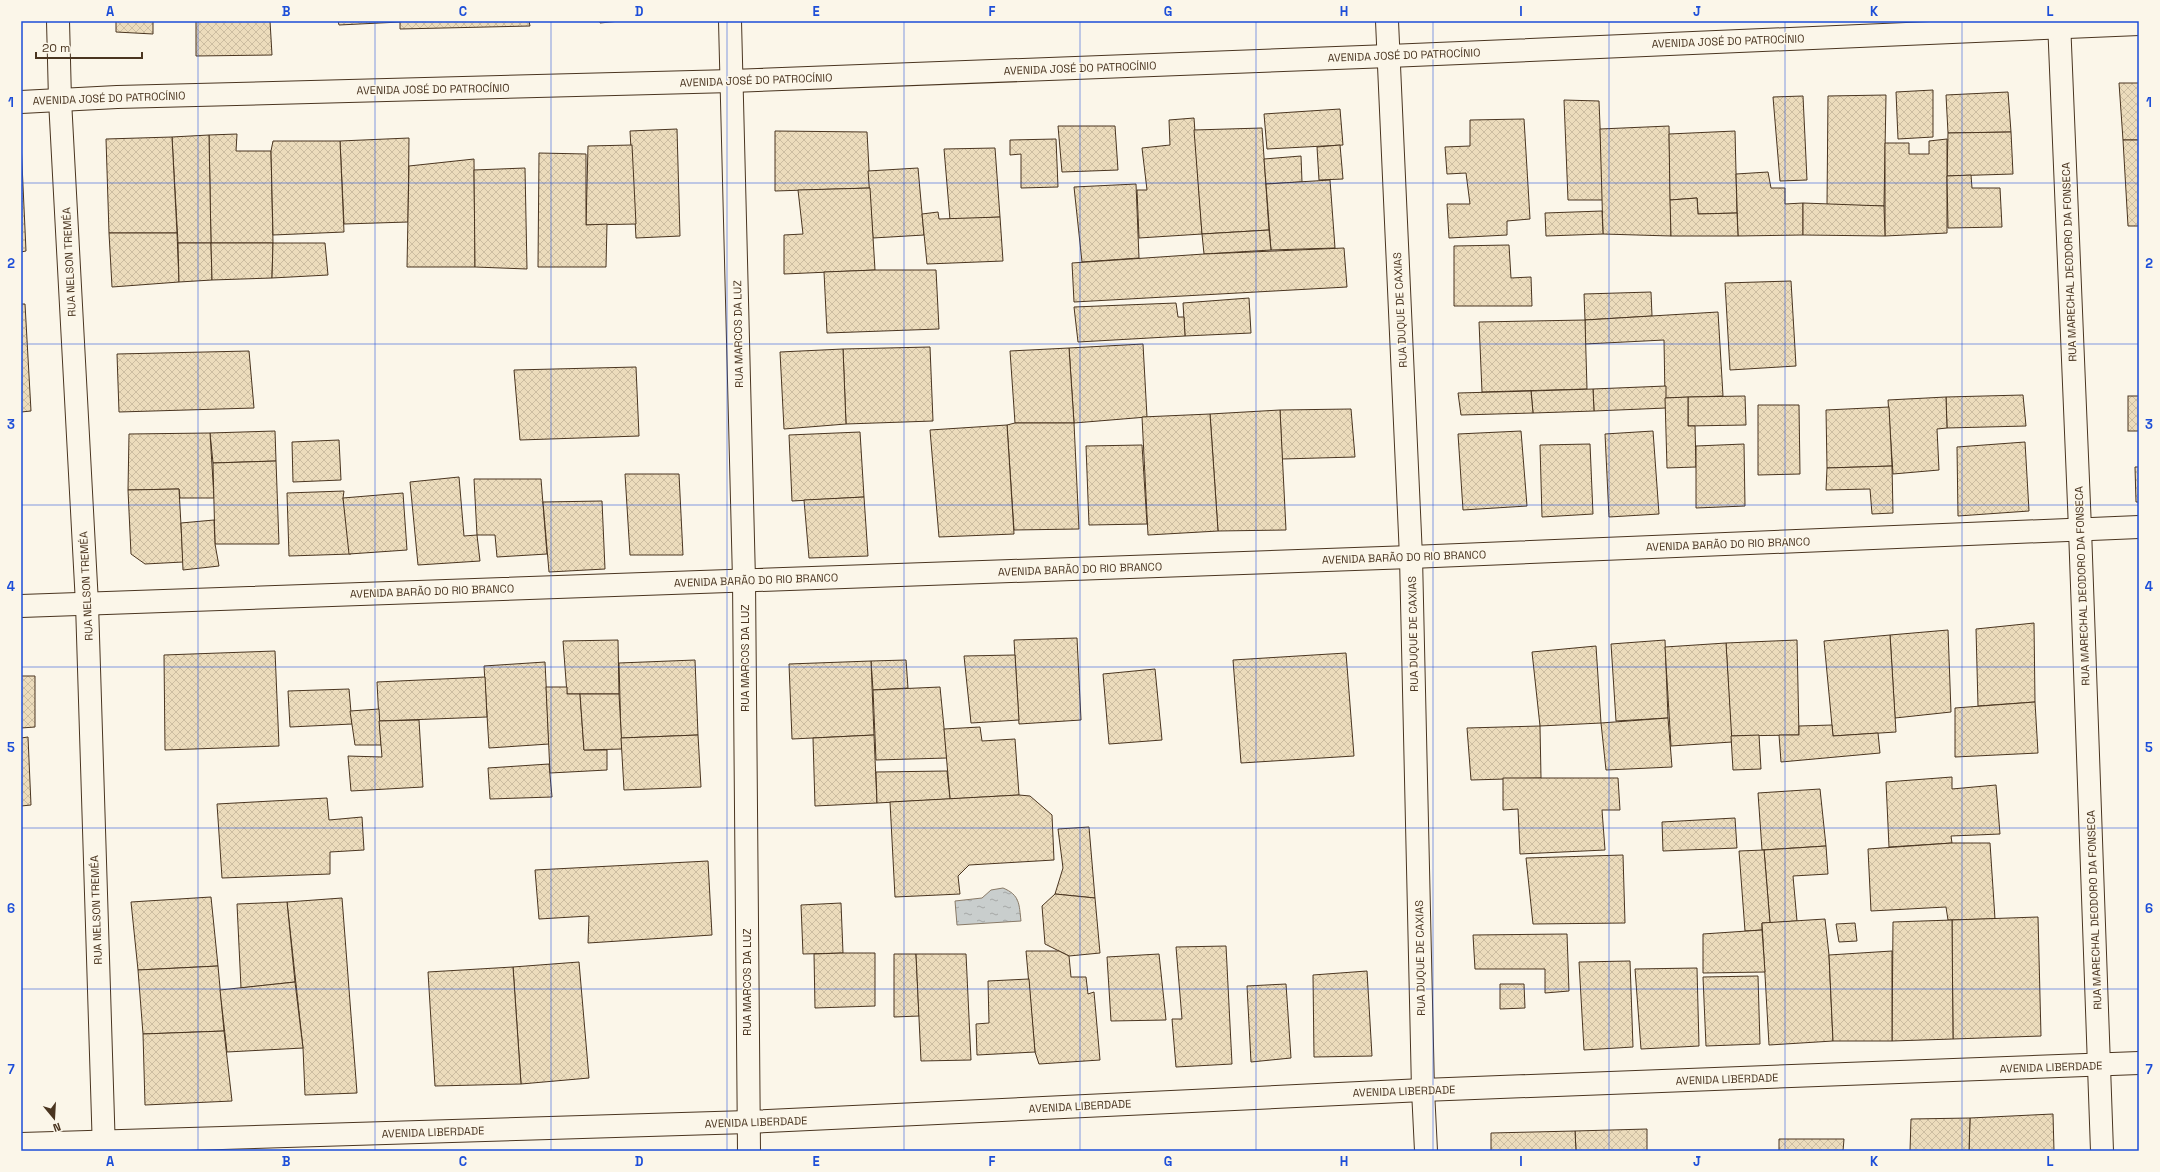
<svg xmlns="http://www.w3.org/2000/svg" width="2160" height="1172" viewBox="0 0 2160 1172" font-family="'Space Grotesk',sans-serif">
  <defs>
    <pattern id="water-ripples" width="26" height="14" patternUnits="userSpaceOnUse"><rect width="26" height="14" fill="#c9cecd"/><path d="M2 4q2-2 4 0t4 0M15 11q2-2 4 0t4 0" fill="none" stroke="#a5a8a6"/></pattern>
    <pattern id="building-cross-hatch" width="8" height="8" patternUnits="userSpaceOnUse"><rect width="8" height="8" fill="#ecdcbc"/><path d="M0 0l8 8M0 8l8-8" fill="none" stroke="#ccbda1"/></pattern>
  </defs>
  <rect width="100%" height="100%" fill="#fbf6e9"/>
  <path fill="url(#water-ripples)" stroke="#887966" d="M1003,888c17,7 16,16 18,33l-64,4 -2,-24 27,-3 9,-8z"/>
  <g fill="url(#building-cross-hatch)" stroke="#4a3520">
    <path d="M116,21h37v13l-37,-2z"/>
    <path d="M196,21h74l2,34 -76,1z"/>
    <path d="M338,21h62v1l-61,3z"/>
    <path d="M400,21h129l1,5 -130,3z"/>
    <path d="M600,21h20l-20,2z"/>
    <path d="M2119,83h20v57h-16z"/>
    <path d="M1933,90v47l-35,2 -2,-47z"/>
    <path d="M2008,92l3,40 -63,1 -2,-38z"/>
    <path d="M1886,95l-2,111 -57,-1 1,-109z"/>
    <path d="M1803,96l4,84 -27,1 -7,-84z"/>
    <path d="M1564,100l35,1 4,99h-35z"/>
    <path d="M1340,109l3,36 -76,4 -3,-35z"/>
    <path d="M1194,118l8,116 -63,4 -2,-48h10l-5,-42 28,-3 -1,-25z"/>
    <path d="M1524,119l6,100 -23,2v14l-58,3 -2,-34h23l-4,-31 -19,1 -2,-27 25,-1v-26z"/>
    <path d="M1058,126h57l3,44 -56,2z"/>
    <path d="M1669,126l2,110 -68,-2 -3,-105z"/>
    <path d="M1262,128l7,102 -67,4 -8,-104z"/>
    <path d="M677,129l3,107 -44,2 -6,-107z"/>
    <path d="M775,131l92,1 3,56 -95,3z"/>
    <path d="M1735,131l2,82 -39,1 -1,-16 -27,2 -1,-66z"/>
    <path d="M2011,132l2,42 -66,2 1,-43z"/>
    <path d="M237,134l-1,17h35l2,92h-62l-2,-108z"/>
    <path d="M209,135l2,108h-33l-6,-106z"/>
    <path d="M172,137l5,96h-68l-3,-94z"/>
    <path d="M409,138l-1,84 -64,2 -4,-83z"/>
    <path d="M1056,139l2,48 -37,1v-34l-11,1v-15z"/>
    <path d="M1947,139v94l-62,3v-93h24v11h20v-13z"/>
    <path d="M2123,140h16v86h-11z"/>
    <path d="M273,141h67l4,91 -71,3 -2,-84z"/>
    <path d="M21,142l5,109 -5,1z"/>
    <path d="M632,145l4,79 -50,1 2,-79z"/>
    <path d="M1340,145l3,34 -24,1 -2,-33z"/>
    <path d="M995,148l5,69 -50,3 -6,-71z"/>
    <path d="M539,153l47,1v71l21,-1 -1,43h-68z"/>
    <path d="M1301,156l1,26 -36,2 -2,-25z"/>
    <path d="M474,159l1,108h-68l2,-101z"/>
    <path d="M525,168l2,101 -52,-2 -1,-97z"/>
    <path d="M918,168l6,67 -51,3 -5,-67z"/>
    <path d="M1768,172l3,16h14v16l18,-1v32l-65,1 -2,-62z"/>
    <path d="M1971,175l1,13h28l2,39 -54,1 -1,-52z"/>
    <path d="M1330,180l5,68 -64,2 -5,-66z"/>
    <path d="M1136,184l3,74 -57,4 -8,-75z"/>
    <path d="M870,188l5,82 -91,4v-39l19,-1 -5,-44z"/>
    <path d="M1697,198l1,16 39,-1 1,23h-67l-1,-36z"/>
    <path d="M1803,203l81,3 1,30 -82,-1z"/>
    <path d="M1602,211l1,23 -57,2 -1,-23z"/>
    <path d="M938,212l1,7 61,-2 3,44 -76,3 -5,-50z"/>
    <path d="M1269,230l2,20 -67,4 -2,-20z"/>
    <path d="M109,233h68l2,49 -67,5z"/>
    <path d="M178,243h33l1,37 -33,2z"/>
    <path d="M211,243h62l-1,35 -60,2z"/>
    <path d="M273,243h52l3,32 -56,3z"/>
    <path d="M1509,245l2,33 20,-1 1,29h-78v-60z"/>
    <path d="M1344,248l3,39 -273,15 -2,-39 132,-9z"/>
    <path d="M875,270h61l3,59 -112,4 -3,-61z"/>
    <path d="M1791,281l5,85 -66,4 -5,-87z"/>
    <path d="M1651,292l1,24 -67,4 -1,-26z"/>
    <path d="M1249,298l2,35 -66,3 -2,-33z"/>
    <path d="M1176,303l2,14h6l1,19 -107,6 -4,-35z"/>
    <path d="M21,304h4l6,107 -10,1z"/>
    <path d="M1718,312l5,84 -58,2 -1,-58 -79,4v-24z"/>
    <path d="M1585,320l2,69 -105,3 -3,-70z"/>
    <path d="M1143,344l4,73 -73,6 -5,-75z"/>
    <path d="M930,347l3,74 -87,3 -3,-75z"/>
    <path d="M1069,348l5,75h-59l-5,-72z"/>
    <path d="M843,349l3,75 -62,5 -4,-77z"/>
    <path d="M249,351l5,57 -135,4 -2,-58z"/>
    <path d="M636,367l3,69 -119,4 -6,-70z"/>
    <path d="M1666,386v22l-72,3 -1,-22z"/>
    <path d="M1593,389l1,22 -61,2 -2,-22z"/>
    <path d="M1531,391l2,22 -72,2 -3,-22z"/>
    <path d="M2023,395l3,31 -79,2 -1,-31z"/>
    <path d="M1745,396l1,29 -58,1v-29z"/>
    <rect x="2128" y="396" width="11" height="35"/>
    <path d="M1688,397v29h7l1,41 -29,1 -2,-70z"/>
    <path d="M1946,397l1,31 -10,1 2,41 -46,4 -5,-74z"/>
    <path d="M1758,405h41l1,69 -42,1z"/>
    <path d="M1889,407l3,59 -65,2 -1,-58z"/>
    <path d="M1351,409l4,48 -73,2 -2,-49z"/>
    <path d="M1280,410l6,120 -68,1 -8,-117z"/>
    <path d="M1210,414l8,117 -70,4 -6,-118z"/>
    <path d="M1015,423h59l5,106 -65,1 -7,-105z"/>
    <path d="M1007,425l7,109 -75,3 -9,-107z"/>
    <path d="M275,431l1,30 -63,2 -3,-30z"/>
    <path d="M1521,431l6,75 -64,4 -5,-76z"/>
    <path d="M1653,431l6,83 -50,3 -4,-83z"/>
    <path d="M860,432l4,65 -72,4 -3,-66z"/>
    <path d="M210,433l4,65h-34l-1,-9 -51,1 1,-56z"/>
    <path d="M339,440l2,40 -48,2 -1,-40z"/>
    <path d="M2025,442l4,69 -71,5 -1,-69z"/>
    <path d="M1590,444l3,70 -51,3 -2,-72z"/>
    <path d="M1744,444l1,62 -49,2v-62z"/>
    <path d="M1142,445l5,79 -58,1 -3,-79z"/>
    <path d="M276,461l3,83h-64l-2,-81z"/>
    <path d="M1892,466l1,47 -21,1 -2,-25 -44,1 1,-22z"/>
    <path d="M2135,467h4v35h-3z"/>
    <path d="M625,474h54l4,81h-53z"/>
    <path d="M459,477l5,59 13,-1 3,26 -62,4 -8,-83z"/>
    <path d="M474,479h67l6,75 -50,3 -2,-22h-18z"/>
    <path d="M179,489l4,73 -38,2 -14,-10 -3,-64z"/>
    <path d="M344,491l-1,7 8,56 -62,2 -2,-63z"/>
    <path d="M403,493l4,57 -58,4 -6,-56z"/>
    <path d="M864,497l4,59 -59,2 -5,-58z"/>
    <path d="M602,501l3,68 -56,3 -6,-70z"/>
    <path d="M214,520l1,24 4,22 -36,4 -2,-47z"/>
    <path d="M2034,623l1,79 -57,4 -2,-77z"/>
    <path d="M1948,630l3,82 -56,6 -5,-83z"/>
    <path d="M1890,635l6,97 -63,4 -9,-95z"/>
    <path d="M1077,638l4,82 -62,4 -5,-84z"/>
    <path d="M618,640l1,54h-52l-4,-53z"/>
    <path d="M1665,640l3,78 -52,3 -5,-77z"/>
    <path d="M1797,640l2,95 -68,1 -5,-93z"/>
    <path d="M1726,643l6,99 -61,4 -6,-99z"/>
    <path d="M1596,646l5,77 -61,3 -8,-74z"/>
    <path d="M275,651l4,95 -114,4 -1,-95z"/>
    <path d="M1346,653l8,103 -113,7 -8,-103z"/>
    <path d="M1015,655l4,65 -48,3 -7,-67z"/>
    <path d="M695,660l3,75 -77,3 -2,-75z"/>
    <path d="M906,660l2,28 -35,2 -2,-29z"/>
    <path d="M871,661l3,74 -82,4 -3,-75z"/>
    <path d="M545,662l4,82 -60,4 -5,-82z"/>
    <path d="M1155,669l7,71 -53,4 -6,-70z"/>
    <path d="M21,676h14v51l-14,1z"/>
    <path d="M485,677l2,40 -108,4 -2,-39z"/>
    <path d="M546,687h21v7h13l4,56h23v20l-57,3z"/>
    <path d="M940,687l7,71 -71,2 -3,-70z"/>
    <path d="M349,689l3,35 -62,3 -2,-36z"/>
    <path d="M580,694h39l3,55 -38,1z"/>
    <path d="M2035,702l3,51 -83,4v-49z"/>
    <path d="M379,709l2,36h-26l-5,-34z"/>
    <path d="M1668,718l4,49 -66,3 -5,-47z"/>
    <path d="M419,720l4,67 -72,4 -3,-35 34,1 -3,-36z"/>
    <path d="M1832,725l1,11 45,-3 2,20 -99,9 -2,-27h20v-9z"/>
    <path d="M1540,726l1,52 -70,2 -4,-52z"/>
    <path d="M980,727l2,14 33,-2 4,56 -69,4 -6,-70z"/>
    <path d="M698,735l3,52 -77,3 -3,-52z"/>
    <path d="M874,735l3,68 -62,3 -2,-68z"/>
    <path d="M1759,735l2,34 -28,1 -2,-34z"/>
    <path d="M28,737l3,68 -10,1v-68z"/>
    <path d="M549,764l3,33 -62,2 -2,-31z"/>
    <path d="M947,771l3,28 -73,4 -1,-31z"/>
    <path d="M1952,777v12l44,-4 4,49 -49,2 1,7 -63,4 -3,-65z"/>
    <path d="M1503,778h115l2,32h-18l3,40 -85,4 -2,-45 -15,1z"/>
    <path d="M1820,789l6,57 -64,4 -4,-57z"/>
    <path d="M1019,795l11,1 22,19 2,45 -85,5 -11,11 2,18 -65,3 -5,-95z"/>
    <path d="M327,798l2,22 33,-3 2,33 -34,2v22l-108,4 -5,-74z"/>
    <path d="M1735,818l2,30 -74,3 -1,-29z"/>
    <path d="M1089,827l6,71 -40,-4 8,-26 -5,-39z"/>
    <path d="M1952,843h38l5,76 -47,1 -2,-13 -75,4 -3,-62z"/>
    <path d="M1826,846l2,28 -35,2 4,45 -27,2 -6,-73z"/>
    <path d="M1764,850l6,73h-8v7l-17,1 -6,-80z"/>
    <path d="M1623,855l2,68 -92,1 -7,-66z"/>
    <path d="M708,861l4,74 -124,8 1,-27 -50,3 -4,-49z"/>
    <path d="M1055,894l40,4 5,55 -31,3 -24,-12 -3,-38z"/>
    <path d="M211,897l7,69 -80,4 -7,-68z"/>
    <path d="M342,898l15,195 -52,2 -2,-47 -16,-146z"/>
    <path d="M287,902l8,80 -54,6 -4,-84z"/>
    <path d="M841,903l2,50 -40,1 -2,-49z"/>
    <path d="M2038,917l3,119 -88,3 -1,-119z"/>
    <path d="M1825,919l4,36 4,86 -64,4 -7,-122z"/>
    <path d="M1952,920l1,119 -61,2 1,-119z"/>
    <path d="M1855,923l2,18 -18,1 -3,-18z"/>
    <path d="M1762,930l3,42 -62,1v-39z"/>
    <path d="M1567,934l2,57 -24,2v-24h-70l-2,-34z"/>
    <path d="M1226,946l6,118 -56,3 -4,-48h10l-6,-72z"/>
    <path d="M1026,951h33l10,5 2,21h15l2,17 6,-2 6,68 -61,4 -4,-12z"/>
    <path d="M1892,951v90h-59l-4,-86z"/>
    <path d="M843,953h32v53l-60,2 -1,-54z"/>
    <path d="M894,954h22l3,62 -25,1z"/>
    <path d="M916,954h50l5,106 -50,1z"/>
    <path d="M1159,954l7,66 -55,1 -4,-64z"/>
    <path d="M1630,961l3,86 -49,3 -5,-88z"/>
    <path d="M579,962l10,116 -68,6 -8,-117z"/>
    <path d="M218,966l6,65 -81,3 -5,-64z"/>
    <path d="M513,967l8,117 -86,2 -7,-114z"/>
    <path d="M1697,968l2,78 -58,3 -6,-80z"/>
    <path d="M1367,971l5,85 -58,1 -1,-82z"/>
    <path d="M1758,976l2,68 -54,2 -3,-69z"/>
    <path d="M1029,979l6,73 -58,3 -1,-31 13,-1 -1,-42z"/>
    <path d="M295,982l8,66 -76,4 -7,-62z"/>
    <path d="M1286,984l5,74 -40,4 -4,-76z"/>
    <path d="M1500,984h24l1,24 -25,1z"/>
    <path d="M224,1031l8,70 -87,4 -2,-71z"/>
    <path d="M2053,1114l1,37h-85l1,-33z"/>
    <path d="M1970,1118l-1,33h-59l1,-32z"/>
    <path d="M1647,1129v22h-71l-1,-20z"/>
    <path d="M1575,1131l1,20h-85v-18z"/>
    <path d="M1779,1139h65l-1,12h-64z"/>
  </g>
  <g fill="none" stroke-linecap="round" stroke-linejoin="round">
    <defs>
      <g id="minor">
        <path d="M58,21l2,79 27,504 17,547"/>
        <path d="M730,21l14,559 5,571"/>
        <path d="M1387,21l24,536 12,533 3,61"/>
        <path d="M2059,21l21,508 22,622"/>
        <path d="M21,606l1390,-49 728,-30"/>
        <path d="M21,1144l727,-22 675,-32 716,-27"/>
      </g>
      <path id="tertiary" d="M21,102l96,-5 615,-16 657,-25 750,-32"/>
    </defs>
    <use href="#minor" stroke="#4a3520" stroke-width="24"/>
    <use href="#tertiary" stroke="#4a3520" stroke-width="24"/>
    <use href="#minor" stroke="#fbf6e9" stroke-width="22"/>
    <use href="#tertiary" stroke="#fbf6e9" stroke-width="22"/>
  </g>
  <path fill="none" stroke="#1d4ed8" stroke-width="1" stroke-opacity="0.55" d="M198,21v1130M375,21v1130M551,21v1130M727,21v1130M904,21v1130M1080,21v1130M1256,21v1130M1433,21v1130M1609,21v1130M1785,21v1130M1962,21v1130M21,183h2118M21,344h2118M21,505h2118M21,667h2118M21,828h2118M21,989h2118"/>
  <g text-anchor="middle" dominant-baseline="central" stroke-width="3" stroke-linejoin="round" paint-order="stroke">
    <g font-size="11" fill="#4a3520" stroke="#fbf6e9">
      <text transform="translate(1728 41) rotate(-2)">AVENIDA JOSÉ DO PATROCÍNIO</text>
      <text transform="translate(1404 55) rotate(-2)">AVENIDA JOSÉ DO PATROCÍNIO</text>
      <text transform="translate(1080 68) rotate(-2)">AVENIDA JOSÉ DO PATROCÍNIO</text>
      <text transform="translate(756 80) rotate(-2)">AVENIDA JOSÉ DO PATROCÍNIO</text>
      <text transform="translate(433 89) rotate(-1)">AVENIDA JOSÉ DO PATROCÍNIO</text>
      <text transform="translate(109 98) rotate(-2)">AVENIDA JOSÉ DO PATROCÍNIO</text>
      <text transform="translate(69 262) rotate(-93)">RUA NELSON TREMÉA</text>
      <text transform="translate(2069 262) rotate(-92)">RUA MARECHAL DEODORO DA FONSECA</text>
      <text transform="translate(1400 310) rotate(-93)">RUA DUQUE DE CAXIAS</text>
      <text transform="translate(738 334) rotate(-91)">RUA MARCOS DA LUZ</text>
      <text transform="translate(1728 544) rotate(-2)">AVENIDA BARÃO DO RIO BRANCO</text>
      <text transform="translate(1404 557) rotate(-2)">AVENIDA BARÃO DO RIO BRANCO</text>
      <text transform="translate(1080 569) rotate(-2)">AVENIDA BARÃO DO RIO BRANCO</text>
      <text transform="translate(756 580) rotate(-2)">AVENIDA BARÃO DO RIO BRANCO</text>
      <text transform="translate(86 586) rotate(-93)">RUA NELSON TREMÉA</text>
      <text transform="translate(2082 586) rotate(-92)">RUA MARECHAL DEODORO DA FONSECA</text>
      <text transform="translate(432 591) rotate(-2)">AVENIDA BARÃO DO RIO BRANCO</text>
      <text transform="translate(1413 634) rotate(-91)">RUA DUQUE DE CAXIAS</text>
      <text transform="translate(745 658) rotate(-90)">RUA MARCOS DA LUZ</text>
      <text transform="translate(96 910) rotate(-92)">RUA NELSON TREMÉA</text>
      <text transform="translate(2094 910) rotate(-92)">RUA MARECHAL DEODORO DA FONSECA</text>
      <text transform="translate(1420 958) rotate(-91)">RUA DUQUE DE CAXIAS</text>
      <text transform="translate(747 982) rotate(-90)">RUA MARCOS DA LUZ</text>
      <text transform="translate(2051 1067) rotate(-2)">AVENIDA LIBERDADE</text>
      <text transform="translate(1727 1079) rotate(-2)">AVENIDA LIBERDADE</text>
      <text transform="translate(1404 1091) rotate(-2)">AVENIDA LIBERDADE</text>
      <text transform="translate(1080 1106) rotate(-3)">AVENIDA LIBERDADE</text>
      <text transform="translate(756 1122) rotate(-2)">AVENIDA LIBERDADE</text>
      <text transform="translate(433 1132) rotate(-2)">AVENIDA LIBERDADE</text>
    </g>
  </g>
  <rect width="2160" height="1172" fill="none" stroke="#fbf6e9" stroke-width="44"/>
  <g transform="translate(54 1118) rotate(162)" stroke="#fbf6e9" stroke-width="3" paint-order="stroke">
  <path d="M0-3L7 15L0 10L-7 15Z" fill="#4a3520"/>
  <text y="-6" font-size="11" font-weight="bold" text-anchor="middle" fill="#4a3520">N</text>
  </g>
  <path d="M36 52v6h106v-6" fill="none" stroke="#4a3520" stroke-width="2"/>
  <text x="42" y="52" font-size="12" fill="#4a3520" stroke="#fbf6e9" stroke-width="3" paint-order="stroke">20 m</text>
  <rect x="22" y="22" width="2116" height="1128" fill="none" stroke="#1d4ed8" stroke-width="1.5"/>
  <g font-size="13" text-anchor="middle" font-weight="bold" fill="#1d4ed8">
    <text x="110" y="16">A</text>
    <text x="286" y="16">B</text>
    <text x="463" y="16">C</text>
    <text x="639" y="16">D</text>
    <text x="816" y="16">E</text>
    <text x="992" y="16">F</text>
    <text x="1168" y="16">G</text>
    <text x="1344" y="16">H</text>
    <text x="1521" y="16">I</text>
    <text x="1697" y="16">J</text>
    <text x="1874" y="16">K</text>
    <text x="2050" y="16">L</text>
    <text x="11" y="107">1</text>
    <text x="2149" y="107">1</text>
    <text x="11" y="268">2</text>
    <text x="2149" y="268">2</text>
    <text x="11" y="429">3</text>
    <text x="2149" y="429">3</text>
    <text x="11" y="591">4</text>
    <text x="2149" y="591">4</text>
    <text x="11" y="752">5</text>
    <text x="2149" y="752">5</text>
    <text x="11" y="913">6</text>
    <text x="2149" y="913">6</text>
    <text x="11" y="1074">7</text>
    <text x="2149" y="1074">7</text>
    <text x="110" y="1166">A</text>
    <text x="286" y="1166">B</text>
    <text x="463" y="1166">C</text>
    <text x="639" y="1166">D</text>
    <text x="816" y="1166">E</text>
    <text x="992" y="1166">F</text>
    <text x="1168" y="1166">G</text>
    <text x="1344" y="1166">H</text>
    <text x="1521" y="1166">I</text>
    <text x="1697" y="1166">J</text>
    <text x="1874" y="1166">K</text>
    <text x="2050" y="1166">L</text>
  </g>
</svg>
